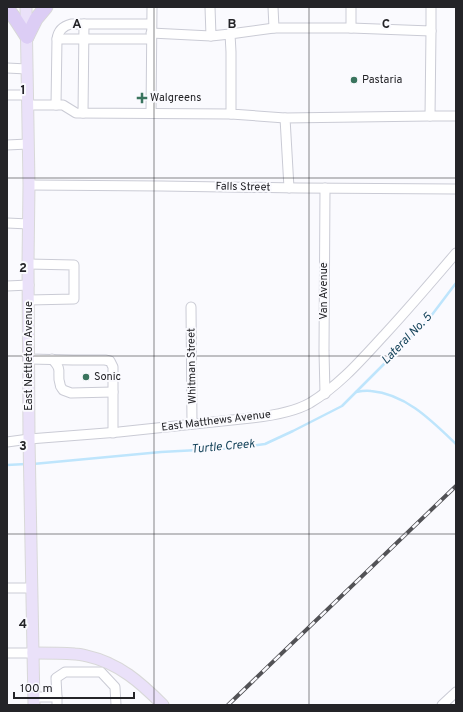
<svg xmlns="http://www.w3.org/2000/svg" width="463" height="712" viewBox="0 0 463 712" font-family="Overpass,sans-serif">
  <rect width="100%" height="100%" fill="#fafafe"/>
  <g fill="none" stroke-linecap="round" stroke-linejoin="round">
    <g stroke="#bee5fc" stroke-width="2.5">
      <path d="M356,392l72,-72 28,-37"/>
      <path d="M33,464l128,-12 74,-4 30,-4 28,-13 49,-25 14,-14c5,-1 10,-2 15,-1 35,3 61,30 85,53"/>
      <path d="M7,465l19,-1"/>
    </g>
    <defs>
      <g id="minor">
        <path d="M210,7l1,29 19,-2"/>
        <path d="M273,7l1,21h77l80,3v-24"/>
        <path d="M274,28l-44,6 1,18v62l54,4"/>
        <path d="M351,28v-21"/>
        <path d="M431,31l-1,85h26"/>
        <path d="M151,33l60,3"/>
        <path d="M57,39c1,-8 6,-13 14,-15h80"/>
        <path d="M7,68l20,1"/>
        <path d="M7,95h21"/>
        <path d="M28,105h35l13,8 155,1"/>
        <path d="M56,105l1,-66h94"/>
        <path d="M83,113l1,-89"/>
        <path d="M151,113l1,-106"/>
        <path d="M7,145l21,-1"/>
        <path d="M29,185l132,1 138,2 157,1"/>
        <path d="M289,188l-4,-70 145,-2"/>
        <path d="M7,223l22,1"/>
        <path d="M28,264l46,1v34l-45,1"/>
        <path d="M7,286l22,-1"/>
        <path d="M191,307l1,117"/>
        <path d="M29,359l44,1h32l5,1 3,6v66"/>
        <path d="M52,359c12,12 4,14 8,25 0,3 2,4 3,6l8,3 42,-1"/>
        <path d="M325,394l-1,-43 1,-163"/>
        <path d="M7,442l22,-3 90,-7 132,-14c19,-2 43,-6 59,-15 30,-18 52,-44 76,-70 24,-26 47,-53 70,-80"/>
        <path d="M7,588h24"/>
        <path d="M7,653h26"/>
        <path d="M34,697h23v8"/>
        <path d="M57,697l-1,-19 9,-6h36l14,15 1,18"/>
        <path d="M442,705l14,-13"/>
      </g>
      <g id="major">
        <path d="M26,7l3,178 -1,79 1,175 5,266"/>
        <path d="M33,653c14,0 28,0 42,1 4,0 8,1 12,2 32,7 54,27 76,49"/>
      </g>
      <g id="highway">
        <path d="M7,8l9,12 11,17"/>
        <path d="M27,37l9,-18 10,-12"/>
      </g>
    </defs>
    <use href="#minor" stroke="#cacbd5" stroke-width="11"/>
    <use href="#major" stroke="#d8d8d8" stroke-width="13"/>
    <use href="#highway" stroke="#d8d8d8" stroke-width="15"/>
    <use href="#minor" stroke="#fff" stroke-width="9"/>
    <use href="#major" stroke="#eae1f9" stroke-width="11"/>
    <use href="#highway" stroke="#dccdf5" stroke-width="13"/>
    <defs>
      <path id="rail" d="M228,705l228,-219"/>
    </defs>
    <use href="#rail" stroke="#525256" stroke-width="4"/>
    <use href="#rail" stroke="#fafafe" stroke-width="2.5" stroke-dasharray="8" stroke-linecap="butt"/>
  </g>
  <path fill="none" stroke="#242428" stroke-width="1" stroke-opacity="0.55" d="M154,7v698M309,7v698M7,178h449M7,356h449M7,534h449"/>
  <g fill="#3a745e" stroke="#fafafe" stroke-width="1.5">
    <circle cx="354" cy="80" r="4"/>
    <path d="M140 92h4v4h4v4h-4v4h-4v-4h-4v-4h4z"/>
    <circle cx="86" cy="377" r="4"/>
  </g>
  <g text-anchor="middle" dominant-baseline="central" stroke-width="4" stroke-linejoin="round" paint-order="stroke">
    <g font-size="11" fill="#242428" stroke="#fafafe" text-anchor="start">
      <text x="362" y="80">Pastaria</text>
      <text x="150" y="98">Walgreens</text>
      <text x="94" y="377">Sonic</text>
    </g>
    <g font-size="11" fill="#242428" stroke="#fafafe">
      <text transform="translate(243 187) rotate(1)">Falls Street</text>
      <text transform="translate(324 291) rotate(-90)">Van Avenue</text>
      <text transform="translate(29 356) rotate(-90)">East Nettleton Avenue</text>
      <text transform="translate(192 366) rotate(-91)">Whitman Street</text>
      <text transform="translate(216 421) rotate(-7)">East Matthews Avenue</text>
    </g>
    <g font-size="12" font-style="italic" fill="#16445b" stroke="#fafafe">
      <text transform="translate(407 339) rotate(-46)">Lateral No. 5</text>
      <text transform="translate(223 447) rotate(-5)">Turtle Creek</text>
    </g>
  </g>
  <g font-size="13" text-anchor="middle" font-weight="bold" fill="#242428" stroke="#fafafe" stroke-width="4" stroke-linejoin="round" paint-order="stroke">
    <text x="77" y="28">A</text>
    <text x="232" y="28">B</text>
    <text x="386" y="28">C</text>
    <text x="23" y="94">1</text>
    <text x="23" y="272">2</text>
    <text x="23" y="450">3</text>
    <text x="23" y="628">4</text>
  </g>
  <rect width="463" height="712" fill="none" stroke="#242428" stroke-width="16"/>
  <path d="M14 692v6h120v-6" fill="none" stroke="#242428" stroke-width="2"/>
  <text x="20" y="692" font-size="12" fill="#242428" stroke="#fafafe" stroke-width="3" paint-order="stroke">100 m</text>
</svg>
